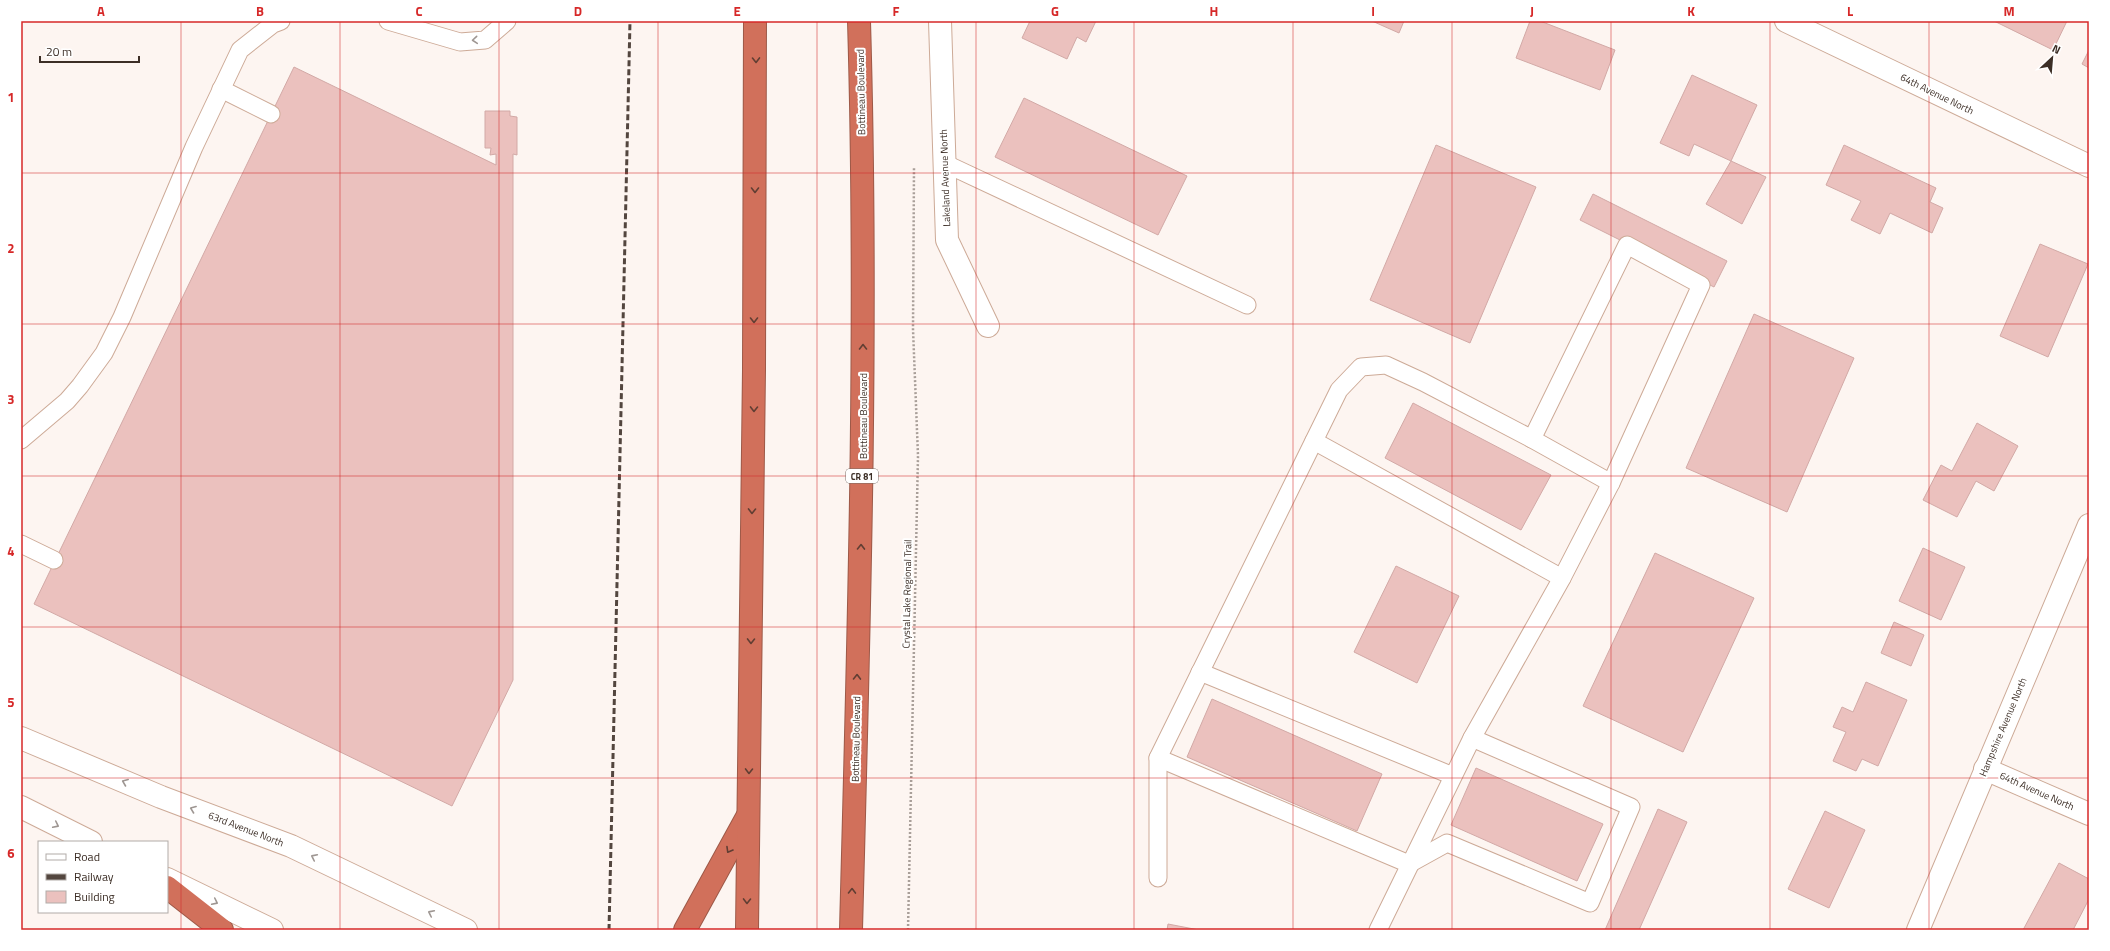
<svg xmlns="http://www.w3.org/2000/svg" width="2110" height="951" viewBox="0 0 2110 951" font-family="'Titillium Web',sans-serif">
  <rect width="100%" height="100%" fill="#fdf5f1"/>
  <g fill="#ebc1be" stroke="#d2a9a6">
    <path d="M1030,21h66l-10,21 -9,-5 -10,22 -45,-21z"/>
    <path d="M1372,21h32l-5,12z"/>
    <path d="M1530,21h10l75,29 -15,40 -84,-32z"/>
    <path d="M1994,21h73l-14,29z"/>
    <path d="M2089,50v18l-7,-4z"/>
    <path d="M294,67l202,98v-11l-6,1 1,-7h-6v-37h25v5l7,1v38l-4,-1v526l-61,126 -418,-202z"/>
    <path d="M1692,75l65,30 -26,56 -37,-17 -5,12 -29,-13z"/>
    <path d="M1024,98l163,78 -29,59 -163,-78z"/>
    <path d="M1436,145l100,42 -66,156 -100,-43z"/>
    <path d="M1844,145l92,43 -6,14 13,6 -11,25 -42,-20 -10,21 -29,-14 10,-19 -35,-16z"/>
    <path d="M1731,161l35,16 -24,47 -36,-20z"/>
    <path d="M1593,194l134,67 -13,26 -134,-67z"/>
    <path d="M2040,244l48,20 -40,93 -48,-21z"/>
    <path d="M1754,314l100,44 -67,154 -101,-44z"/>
    <path d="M1413,403l138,72 -30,55 -136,-72z"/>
    <path d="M1977,423l41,23 -24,45 -18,-10 -19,36 -34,-17 18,-35 11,6z"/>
    <path d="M1923,548l42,19 -24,53 -42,-19z"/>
    <path d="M1655,553l99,45 -71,154 -100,-46z"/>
    <path d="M1396,566l63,30 -42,87 -63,-31z"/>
    <path d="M1894,622l30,13 -13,31 -30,-13z"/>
    <path d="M1866,682l41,18 -29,66 -16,-7 -6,12 -23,-10 13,-29 -13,-5 9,-20 11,5z"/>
    <path d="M1212,699l170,75 -25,57 -170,-74z"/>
    <path d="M1476,768l127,56 -26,57 -126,-56z"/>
    <path d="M1658,809l29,13 -48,108h-34z"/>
    <path d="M1825,811l40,19 -36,78 -41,-19z"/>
    <path d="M2059,863l30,16v20l-16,31h-50z"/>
    <path d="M1168,924l31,6h-32z"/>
  </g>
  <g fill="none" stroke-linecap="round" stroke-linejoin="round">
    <defs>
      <g id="lane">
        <path d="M388,21l72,21 25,-2 22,-19"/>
        <path d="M221,89l50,25"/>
        <path d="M944,163l303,142"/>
        <path d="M1532,439l79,44"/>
        <path d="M21,440l46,-39 13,-15 24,-33 18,-36 72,-170 46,-97 33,-26 8,-3"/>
        <path d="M1314,441l248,137"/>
        <path d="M21,544l33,16"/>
        <path d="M1200,672l253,104"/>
        <path d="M1158,758l251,106 38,-21 143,60 41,-96 -159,-69"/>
        <path d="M1158,878v-120l181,-368 22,-23 25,-2 37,17 109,57 95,-194 74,40 -90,198 -49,95 -90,160 -94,192"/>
      </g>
      <g id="street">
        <path d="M940,21l7,219 41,86"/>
        <path d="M1786,21l303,145"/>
        <path d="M1985,769l104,45"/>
        <path d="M1918,930l171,-405"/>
      </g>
      <g id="secondary">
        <path d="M21,738l140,59 130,49 175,84"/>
        <path d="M21,807l70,35"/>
        <path d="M167,879l105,51"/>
      </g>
      <g id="highway">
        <path d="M167,887l55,43"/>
        <path d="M685,930l62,-113"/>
        <path d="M747,930l7,-560 1,-349"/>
        <path d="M851,930c8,-303 17,-606 8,-909"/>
      </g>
    </defs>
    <use href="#lane" stroke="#cdaa97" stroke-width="19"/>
    <use href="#street" stroke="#cdaa97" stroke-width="24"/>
    <use href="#secondary" stroke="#cdaa97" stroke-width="24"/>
    <use href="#highway" stroke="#9d5948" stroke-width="24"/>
    <path stroke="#a99f99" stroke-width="2.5" stroke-dasharray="2 2" stroke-linecap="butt" d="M908,930l10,-474 -5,-127 1,-162"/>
    <use href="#lane" stroke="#fff" stroke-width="17"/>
    <use href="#street" stroke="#fff" stroke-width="22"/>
    <use href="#secondary" stroke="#fff" stroke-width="22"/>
    <use href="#highway" stroke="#d1705b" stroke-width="22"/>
    <path stroke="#53463f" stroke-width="3" stroke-dasharray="6 3" stroke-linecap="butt" d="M609,930l21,-909"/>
  </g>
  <defs><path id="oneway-chevron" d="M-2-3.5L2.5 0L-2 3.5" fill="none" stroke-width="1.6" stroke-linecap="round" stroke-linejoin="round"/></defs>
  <g stroke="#9e9692">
    <use href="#oneway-chevron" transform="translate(475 40) rotate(175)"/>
    <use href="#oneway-chevron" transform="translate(125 782) rotate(-158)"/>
    <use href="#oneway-chevron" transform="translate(193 809) rotate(-159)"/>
    <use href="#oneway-chevron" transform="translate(56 825) rotate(26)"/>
    <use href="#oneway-chevron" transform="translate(314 857) rotate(-154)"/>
    <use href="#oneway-chevron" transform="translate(215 902) rotate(26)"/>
    <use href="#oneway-chevron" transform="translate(431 913) rotate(-154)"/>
  </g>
  <g stroke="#613e33">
    <use href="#oneway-chevron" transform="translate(756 60) rotate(89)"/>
    <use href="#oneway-chevron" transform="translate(755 190) rotate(90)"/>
    <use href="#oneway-chevron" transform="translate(754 320) rotate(90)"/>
    <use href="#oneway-chevron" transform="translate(863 347) rotate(-90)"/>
    <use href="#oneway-chevron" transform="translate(754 409) rotate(91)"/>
    <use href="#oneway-chevron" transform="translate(752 511) rotate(91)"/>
    <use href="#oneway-chevron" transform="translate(861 547) rotate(-89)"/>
    <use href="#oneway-chevron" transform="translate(751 641) rotate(91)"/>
    <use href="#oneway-chevron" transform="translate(857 677) rotate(-89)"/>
    <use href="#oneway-chevron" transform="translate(749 771) rotate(91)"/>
    <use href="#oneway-chevron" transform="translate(729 850) rotate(120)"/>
    <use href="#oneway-chevron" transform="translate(852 891) rotate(-89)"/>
    <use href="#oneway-chevron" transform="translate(747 901) rotate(91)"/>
  </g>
  <path fill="none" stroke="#d62828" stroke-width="1" stroke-opacity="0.55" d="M181,21v909M340,21v909M499,21v909M658,21v909M817,21v909M976,21v909M1134,21v909M1293,21v909M1452,21v909M1611,21v909M1770,21v909M1929,21v909M21,173h2068M21,324h2068M21,476h2068M21,627h2068M21,778h2068"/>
  <g text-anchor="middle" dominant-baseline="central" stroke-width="4" stroke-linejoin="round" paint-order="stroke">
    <rect fill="#fff" stroke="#766d67" stroke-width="1" x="846" y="469" width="32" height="14" rx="3"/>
    <g font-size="9" font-weight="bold" fill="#3c2e26">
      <text x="862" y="476">CR 81</text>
    </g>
    <g font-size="10" fill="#3c2e26" stroke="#fff">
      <text transform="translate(861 92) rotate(-91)">Bottineau Boulevard</text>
      <text transform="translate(1937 94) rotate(26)">64th Avenue North</text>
      <text transform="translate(945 178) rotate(-92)">Lakeland Avenue North</text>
      <text transform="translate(863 416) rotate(-90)">Bottineau Boulevard</text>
      <text transform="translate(907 594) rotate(-89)">Crystal Lake Regional Trail</text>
      <text transform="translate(2003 727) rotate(-67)">Hampshire Avenue North</text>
      <text transform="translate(856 739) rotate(-89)">Bottineau Boulevard</text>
      <text transform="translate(2037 791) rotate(24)">64th Avenue North</text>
      <text transform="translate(246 829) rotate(21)">63rd Avenue North</text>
    </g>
  </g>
  <rect width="2110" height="951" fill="none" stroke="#ffffff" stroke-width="44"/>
  <rect x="38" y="841" width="130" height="72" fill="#ffffff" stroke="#b1aba8"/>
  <rect x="46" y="854" width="20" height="6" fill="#ffffff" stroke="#b1aba8"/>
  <text x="74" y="861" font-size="12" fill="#3c2e26">Road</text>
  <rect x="46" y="874" width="20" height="6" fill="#53463f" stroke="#b1aba8"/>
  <text x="74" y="881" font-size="12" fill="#3c2e26">Railway</text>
  <rect x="46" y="891" width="20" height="12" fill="#ebc1be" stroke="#b1aba8"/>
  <text x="74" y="901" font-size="12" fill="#3c2e26">Building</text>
  <g transform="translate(2052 58) rotate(26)" stroke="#ffffff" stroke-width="3" paint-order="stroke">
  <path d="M0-3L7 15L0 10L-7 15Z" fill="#3c2e26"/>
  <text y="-6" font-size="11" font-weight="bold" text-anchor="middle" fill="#3c2e26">N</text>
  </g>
  <path d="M40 56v6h99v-6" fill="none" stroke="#3c2e26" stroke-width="2"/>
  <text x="46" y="56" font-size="12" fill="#3c2e26" stroke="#ffffff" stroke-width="3" paint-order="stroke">20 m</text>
  <rect x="22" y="22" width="2066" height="907" fill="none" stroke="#d62828" stroke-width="1.5"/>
  <g font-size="13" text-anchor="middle" font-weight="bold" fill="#d62828">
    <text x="101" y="16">A</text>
    <text x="260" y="16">B</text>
    <text x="419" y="16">C</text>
    <text x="578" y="16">D</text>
    <text x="737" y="16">E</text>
    <text x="896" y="16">F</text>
    <text x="1055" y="16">G</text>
    <text x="1214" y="16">H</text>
    <text x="1373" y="16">I</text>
    <text x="1532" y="16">J</text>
    <text x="1691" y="16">K</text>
    <text x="1850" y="16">L</text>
    <text x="2009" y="16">M</text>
    <text x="11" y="102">1</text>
    <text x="11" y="253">2</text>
    <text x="11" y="404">3</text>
    <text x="11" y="556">4</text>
    <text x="11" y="707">5</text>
    <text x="11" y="858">6</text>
  </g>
</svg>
